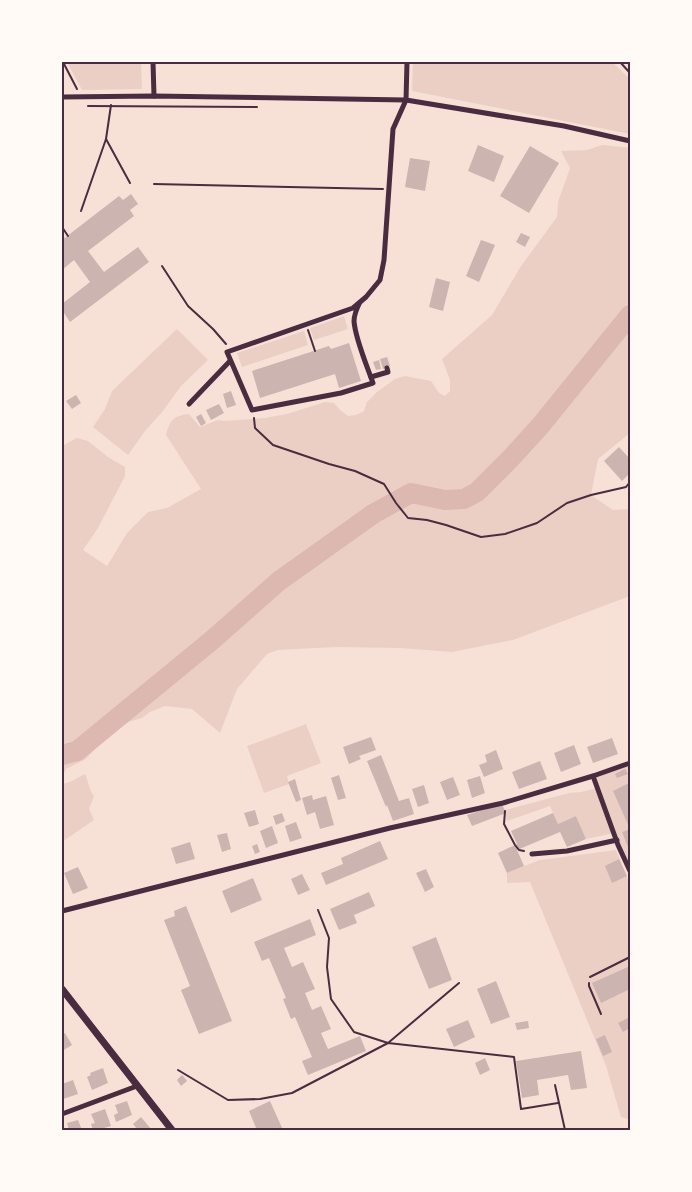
<svg xmlns="http://www.w3.org/2000/svg" width="692" height="1192" viewBox="0 0 692 1192" font-family="'Noto Sans',sans-serif">
  <rect width="100%" height="100%" fill="#f7e1d7"/>
  <g fill="#ebcfc5">
    <path d="M67,62h74l1,27 -60,1z"/>
    <path d="M413,62h199l18,17v55l-218,-43z"/>
    <path d="M602,145l28,3v285l-32,26 -7,36 22,15 17,-1v87l-117,44 -61,12 -52,-4 -65,-1 -57,3 -11,4 -30,35 -17,44 -28,-24 -27,-3 -15,6 -8,6 -14,4 -18,10 -12,11 -3,6 -9,10 -20,10 -4,8v-331l15,-8 11,3 20,16 17,10v9l-27,52 -15,22 24,16 20,-33 21,-21 19,-4 34,-19 -35,-54c4,-15 7,-19 23,-21l11,13 18,-7 8,1 38,-3 23,-4 38,-12 9,1 6,7 8,6 8,-1 8,-4 3,-9 10,-10 18,-13 10,-3 26,5 8,12 6,3 5,-5v-11l-8,-21 50,-44 29,-49 36,-49 1,-15 12,-34 -9,-17 26,-1z"/>
    <path d="M344,316l4,13 -34,11 -4,-12z"/>
    <path d="M177,329l31,31 -27,26 -18,25 -18,20 -17,24 -35,-28 12,-18 7,-18z"/>
    <path d="M304,331l4,14 -66,22 -5,-14z"/>
    <path d="M306,724l15,39 -34,13 2,8 -25,9 -17,-47z"/>
    <path d="M630,763v108l-16,-38 -28,6 -10,-23 -18,8 -8,-18 -43,15 -2,-11 64,-17 12,-1 16,-4 -4,-12z"/>
    <path d="M85,774c4,7 3,15 9,22l-5,13 5,11 -32,22v-58l8,-2z"/>
    <path d="M616,850l14,34v236l-9,-3 -15,-51 -76,-184 -23,1v-10l33,-13z"/>
  </g>
  <g fill="none" stroke-linecap="round" stroke-linejoin="round">
    <path stroke="#dcb8b0" stroke-width="20" d="M62,755l15,-4 134,-110 68,-60 94,-67 38,-21 34,7 19,-1 13,-7 34,-34 30,-33 89,-110"/>
  </g>
  <g fill="#ccb4b1">
    <path d="M478,145l26,11 -10,26 -26,-11z"/>
    <path d="M530,146l29,17 -30,50 -29,-17z"/>
    <path d="M410,158l20,3 -5,30 -20,-4z"/>
    <path d="M131,194l7,10 -8,6 4,6 -46,35 16,21 34,-25 11,15 -79,60 -8,-12v-6l28,-22 -16,-22 -12,10v-30l57,-44 4,4z"/>
    <path d="M521,233l9,4 -5,10 -9,-5z"/>
    <path d="M481,240l14,5 -16,37 -13,-6z"/>
    <path d="M436,278l14,4 -7,29 -14,-4z"/>
    <path d="M349,343l12,38 -22,7 -4,-14 -75,24 -8,-27 77,-25 2,3z"/>
    <path d="M387,357l3,9 -7,3 -3,-10z"/>
    <path d="M379,360l2,9 -5,1 -3,-8z"/>
    <path d="M231,391l5,14 -9,3 -4,-14z"/>
    <path d="M76,395l5,8 -9,6 -6,-8z"/>
    <path d="M219,404l5,9 -13,7 -5,-10z"/>
    <path d="M201,414l5,9 -5,3 -5,-9z"/>
    <path d="M619,447l11,12v14l-8,8 -18,-20z"/>
    <path d="M371,737l5,13 -17,6 2,3 -12,5 -6,-17z"/>
    <path d="M612,738l6,16 -25,9 -6,-16z"/>
    <path d="M574,745l7,19 -20,8 -7,-19z"/>
    <path d="M496,750l7,19 -19,8 -5,-12 8,-3 -2,-7z"/>
    <path d="M381,755l18,46 10,-3 5,16 -21,7 -6,-16 -1,2 -19,-46z"/>
    <path d="M540,761l7,18 -28,10 -7,-17z"/>
    <path d="M625,769l3,5 -11,4 -2,-4z"/>
    <path d="M339,775l7,23 -8,2 -7,-22z"/>
    <path d="M480,776l5,17 -13,5 -5,-18z"/>
    <path d="M453,777l7,18 -13,5 -7,-18z"/>
    <path d="M295,779l6,21 -5,2 -8,-20z"/>
    <path d="M629,783l1,3v66l-8,-20 8,-3 -17,-38z"/>
    <path d="M424,785l5,18 -11,4 -6,-18z"/>
    <path d="M312,795l1,5 13,-4 8,29 -14,4 -5,-17 -8,3 -5,-17z"/>
    <path d="M502,804l4,9 -34,13 -5,-11z"/>
    <path d="M255,810l4,14 -10,3 -5,-14z"/>
    <path d="M282,813l3,8 -9,4 -3,-9z"/>
    <path d="M553,813l5,11 18,-8 10,23 -19,8 -7,-15 -43,18 7,16 -17,7 -9,-20 19,-9 -6,-13z"/>
    <path d="M296,822l6,16 -12,4 -5,-16z"/>
    <path d="M272,826l6,17 -12,5 -6,-17z"/>
    <path d="M227,833l4,16 -9,3 -5,-17z"/>
    <path d="M380,841l8,18 -62,26 -5,-12 22,-9 -2,-6z"/>
    <path d="M190,842l5,17 -19,5 -5,-16z"/>
    <path d="M257,844l3,8 -5,2 -3,-8z"/>
    <path d="M619,859l8,17 -15,7 -7,-17z"/>
    <path d="M78,867l10,21 -15,6 -9,-21z"/>
    <path d="M426,869l8,18 -9,5 -9,-19z"/>
    <path d="M302,874l8,16 -12,5 -7,-16z"/>
    <path d="M253,878l9,22 -31,13 -9,-22z"/>
    <path d="M369,892l6,14 -21,9 3,8 -18,7 -9,-21z"/>
    <path d="M186,906l46,115 -33,13 -18,-44 9,-4 -26,-66 11,-4 -1,-5z"/>
    <path d="M310,919l6,16 -32,13 8,19 11,-5 12,27 -10,4 7,17 9,-4 10,23 -10,4 7,16 32,-13 6,15 -58,24 -6,-14 10,-4 -17,-40 -4,2 -8,-20 3,-1 -17,-40 -7,3 -8,-19z"/>
    <path d="M436,937l16,43 -23,9 -17,-42z"/>
    <path d="M630,966v23l-29,14 -9,-20z"/>
    <path d="M496,981l14,36 -19,7 -14,-35z"/>
    <path d="M630,1017v11l-7,4 -5,-9z"/>
    <path d="M468,1020l7,17 -21,10 -8,-18z"/>
    <path d="M528,1021l1,7 -12,2 -2,-7z"/>
    <path d="M65,1033l7,12 -10,6v-16z"/>
    <path d="M605,1035l7,17 -9,4 -7,-17z"/>
    <path d="M581,1051l6,37 -16,2 -3,-15 -31,5 2,15 -17,3 -6,-37z"/>
    <path d="M485,1058l5,12 -10,5 -5,-12z"/>
    <path d="M103,1068l5,15 -16,7 -5,-13 4,-2 -1,-2z"/>
    <path d="M182,1075l5,6 -6,5 -4,-6z"/>
    <path d="M73,1080l5,14 -15,5 -1,-5v-10z"/>
    <path d="M127,1101l5,14 -16,7 -2,-7 4,-2 -3,-8z"/>
    <path d="M270,1101l13,29h-26l-8,-19z"/>
    <path d="M105,1109l6,17 -14,4h-4l-2,-6 4,-1 -4,-9z"/>
    <path d="M141,1117l11,13h-14l-5,-6z"/>
    <path d="M78,1120l4,10h-13l-2,-7z"/>
  </g>
  <g fill="none" stroke-linecap="round" stroke-linejoin="round">
    <g stroke="#4a2c40" stroke-width="2">
      <path d="M63,62l14,27"/>
      <path d="M620,62l10,11"/>
      <path d="M88,106l169,1"/>
      <path d="M106,139l24,44"/>
      <path d="M154,184l229,5"/>
      <path d="M81,211l25,-72 5,-34"/>
      <path d="M62,227l6,9"/>
      <path d="M162,266l26,40 25,23 13,15"/>
      <path d="M308,330l7,21"/>
      <path d="M254,418l1,10 18,17 56,19 26,7 29,13 12,19 12,15 19,2 19,5 35,12 24,-3 32,-11 30,-20 24,-8 35,-8 4,-5"/>
      <path d="M505,811l-1,13 11,21 4,5 5,1"/>
      <path d="M318,910l11,28 -2,29 4,32 23,33 34,11 71,-60"/>
      <path d="M589,983v3l12,28"/>
      <path d="M178,1070l50,30 32,-1 32,-6 96,-50 126,14 7,52 37,-6"/>
      <path d="M555,1085l10,45"/>
    </g>
    <path stroke="#4a2c40" stroke-width="2" d="M590,977l40,-20"/>
    <g stroke="#4a2c40" stroke-width="5">
      <path d="M153,62l1,34"/>
      <path d="M62,97l92,-1 252,4 158,26 66,15"/>
      <path d="M360,302c-3,6 -6,12 -6,19 1,17 13,45 19,62l-32,10 -89,17 -25,-58 126,-44 13,-11 14,-17 4,-20 9,-131 13,-29 1,-38"/>
      <path d="M371,377l17,-5 -1,-4"/>
      <path d="M189,404l41,-43"/>
      <path d="M593,776l25,69 12,26"/>
      <path d="M532,854l35,-3 50,-11"/>
      <path d="M62,911l328,-83 113,-25 90,-27 37,-13"/>
      <path d="M62,1114l75,-28"/>
    </g>
    <path stroke="#4a2c40" stroke-width="7" d="M62,989l110,141"/>
  </g>
  <rect width="692" height="1192" fill="none" stroke="#fffaf5" stroke-width="126"/>
  <rect x="63" y="63" width="566" height="1066" fill="none" stroke="#4a2c40" stroke-width="2"/>
</svg>
